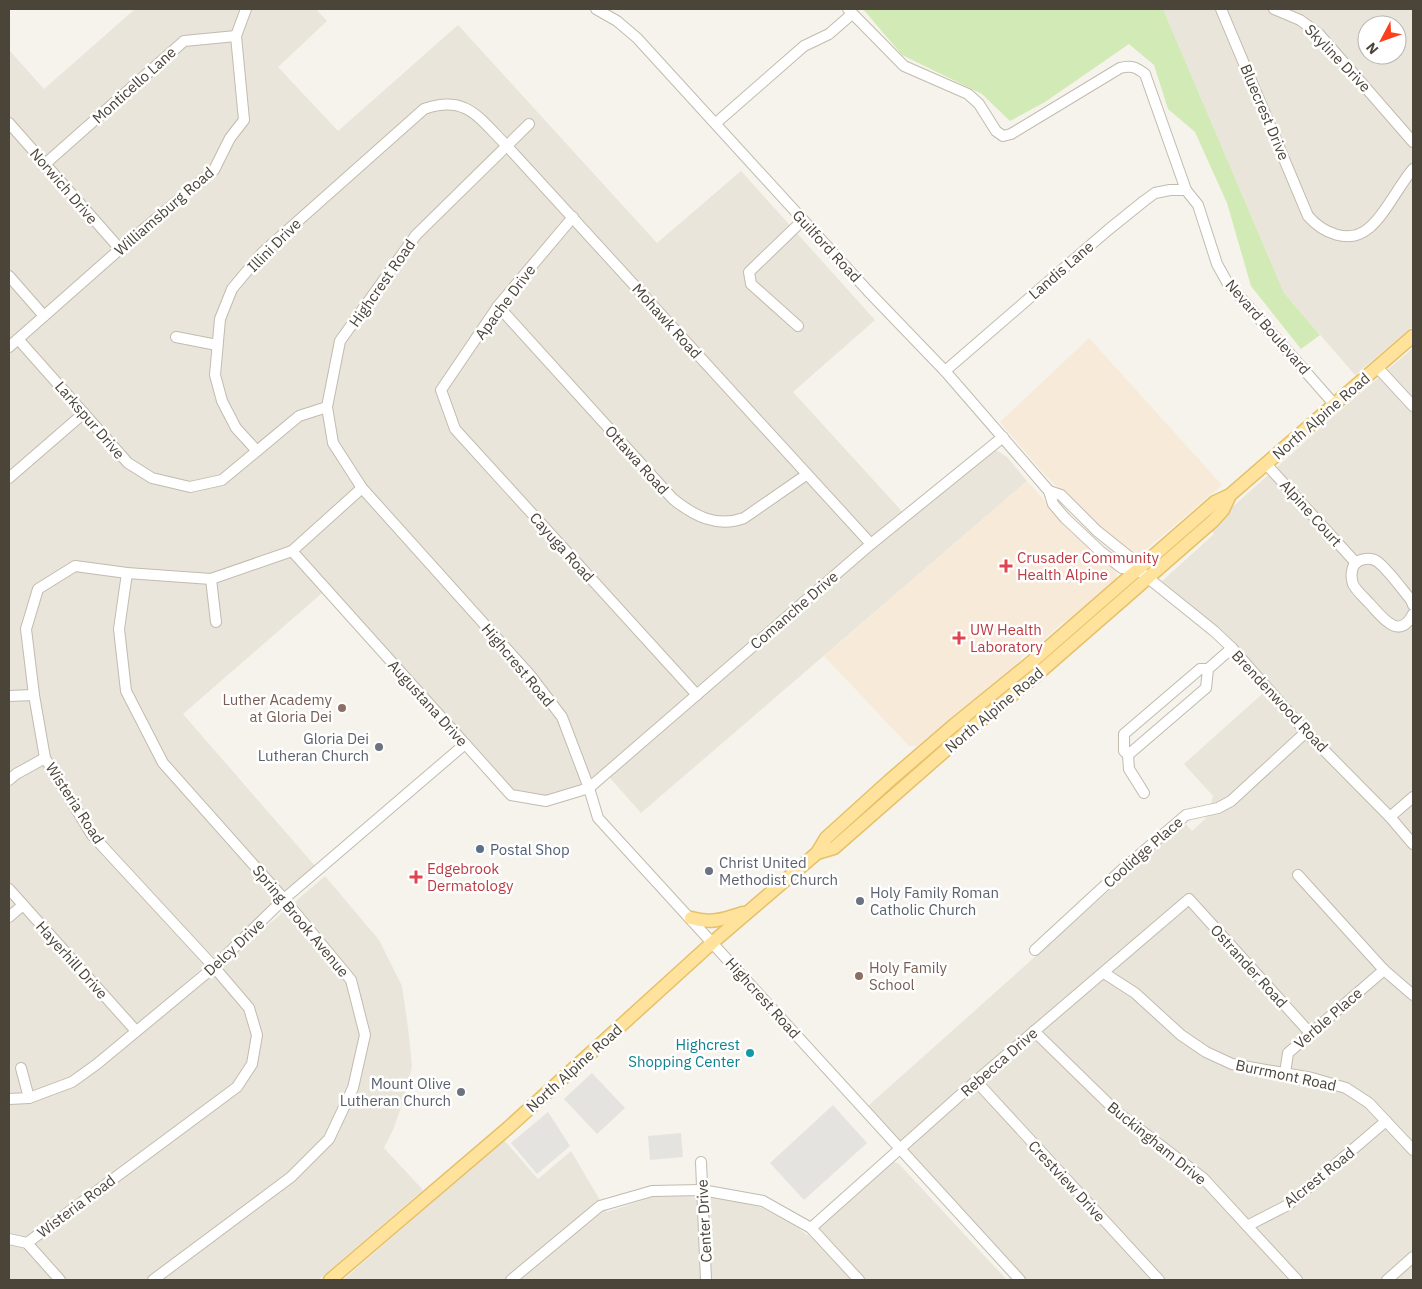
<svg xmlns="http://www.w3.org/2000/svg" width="1422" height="1289" viewBox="0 0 1422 1289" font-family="'IBM Plex Sans',sans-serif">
  <rect width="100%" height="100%" fill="#f6f3ec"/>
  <g fill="#eae5da" fill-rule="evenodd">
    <path d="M135,9h181l11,12 -49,46 60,64 120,-106 199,218 84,-72 134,149 -82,72 115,126 81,-65 7,-3 11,7 20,24 -386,332 -38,-43 -25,16 -35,10 -23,-3 -11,-5 -180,-201 -146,127 133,153 -145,129 6,7 148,-127 54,64 23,46 6,42 4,38 -8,33 -11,31 -9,18 39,42 -105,90h-309v-1230l35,39z"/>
    <path d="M1163,9h250v317l-58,49 -71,-82zM1367,25h30v30h-30z"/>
    <path d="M1413,348v932h-388l-157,-174 317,-283 7,8 15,-14 6,-21 -29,-32 87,-78 -45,-50 -64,-55 52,-47 -5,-6 126,-113z"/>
    <path d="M504,1140l34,39 33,-28 36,61 51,-17 25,-2 36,3 51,14 20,11 17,14 80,-70 5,-3 6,1 109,117h-664z"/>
  </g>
  <g fill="#f7ead8">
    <path d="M1089,338l133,147 -79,67 -9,2 -6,-1 -10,-8 -74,-71 -44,-52z"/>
    <path d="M1027,481l44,49 44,39 2,8 -3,6 -33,29 -20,12 -23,21h-3l-13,11 -1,4 -104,86h-8l-85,-90z"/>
  </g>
  <path fill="#d2eab5" d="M863,9h300l121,284 36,42 -19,14 -50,-63 -24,-83 -32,-71 -27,-23 -14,-44 -25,-21 -84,58 -35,19 -28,-27 -80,-39z"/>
  <g fill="#e5e3e0">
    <path d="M592,1073l33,35 -28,26 -33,-35z"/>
    <path d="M833,1105l34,38 -63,57 -34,-37z"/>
    <path d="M548,1112l22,34 -33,28 -26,-31z"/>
    <path d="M681,1133l2,24 -33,3 -2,-24z"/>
  </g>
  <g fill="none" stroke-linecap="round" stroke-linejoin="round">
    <defs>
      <g id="minor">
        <path d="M596,9l21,12 20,17 231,253 77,80 104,120 4,13 12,14 35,33 22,17 15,1"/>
        <path d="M848,9l56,57 64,28 11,10 17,27 7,5 8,-2 109,-66c11,-3 16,-1 25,6l41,116 12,15 19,59 10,18 107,122"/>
        <path d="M1221,9l87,207c15,17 41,29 61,12 16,-13 30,-43 44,-59"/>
        <path d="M1274,9l26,11 19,14 94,108"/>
        <path d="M9,123l111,126"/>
        <path d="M716,123l88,-77 25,-12 23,-20"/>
        <path d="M529,124l-113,111 -76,106 -13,66 6,36 29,45 168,187 32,42 27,71 9,30 422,462"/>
        <path d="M45,164l139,-123 52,-5"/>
        <path d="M573,217l-75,89 -57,84 14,39 242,266"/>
        <path d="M9,276l35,40"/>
        <path d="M498,306l175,193c21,17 44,29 71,19l62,-43"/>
        <path d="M798,326l-47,-42 -2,-12 54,-52"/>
        <path d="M176,337l41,8"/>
        <path d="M18,339l110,124 24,15 38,9 32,-7 77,-64 28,-9"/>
        <path d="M9,347l111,-98 94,-79 16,-32 14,-18 -8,-84 10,-27"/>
        <path d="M1377,367l36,39"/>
        <path d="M945,371l163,-141 36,-29 11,-8 15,-3h16"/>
        <path d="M256,450l-20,-22 -14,-27 -7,-26 5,-56 12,-30 30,-36 162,-144c42,-15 55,9 82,36l365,399"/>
        <path d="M1266,464l90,99"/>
        <path d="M9,478l75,-65"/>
        <path d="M1049,491l12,4 36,36 35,28 5,10 77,62 18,17 74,84 84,85 23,27"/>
        <path d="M292,551l219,244 35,6 43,-13 282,-244 132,-107"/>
        <path d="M127,573l-8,56 7,62 37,72 121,136 67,81 14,55 -12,53 -24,51 -38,38 -138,103"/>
        <path d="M211,579l5,43"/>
        <path d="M1413,605l-2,-5c-10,-12 -21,-28 -33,-38 -7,-5 -19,-4 -24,3 -3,6 -3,13 -1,19 3,7 12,14 17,20 13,14 29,37 43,10"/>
        <path d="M1208,669l-2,19 -78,67 -4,-4v-17l76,-65h8l24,-21"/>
        <path d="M9,696l25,-1"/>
        <path d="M1128,755l1,14 15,24"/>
        <path d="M9,780l7,-6 29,-16"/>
        <path d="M1390,817l23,-20"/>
        <path d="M1298,875l86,95 29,25"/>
        <path d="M9,889l127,142"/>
        <path d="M9,917l14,-12"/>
        <path d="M1035,950l90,-83 61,-52 32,-7 13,-7 75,-69"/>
        <path d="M1104,973l31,20 46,42 25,17 26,12 80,14 34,10 23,15 44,47"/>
        <path d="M1034,1031l83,81 86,66 94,102"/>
        <path d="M21,1068l8,30"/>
        <path d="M1285,1073l3,-20 96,-83"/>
        <path d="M976,1081l183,199"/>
        <path d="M9,1099l20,-1 43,-16 25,-18 117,-97 70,-68 181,-155"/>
        <path d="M701,1162l5,118"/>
        <path d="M1247,1226l41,-21 98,-84"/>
        <path d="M811,1228l165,-147 213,-182 121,134"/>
        <path d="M9,1239l18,4 33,37"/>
        <path d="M27,1243l210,-156 15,-23 5,-29 -8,-27 -35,-41 -122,-132 -47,-77 -11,-63 -8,-66 12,-40 37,-23 52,7 84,6 81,-28 70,-63"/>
        <path d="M511,1280l89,-74 52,-15 50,-1 61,11 48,27 48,52"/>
        <path d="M1387,1280l26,-23"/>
      </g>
      <g id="major">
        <path d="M817,853l17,-5 129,-113 70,-57 180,-157 10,-11 7,-15"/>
        <path d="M691,918c20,6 33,1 52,-5"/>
        <path d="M330,1280l178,-152 205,-186 104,-89 9,-15 63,-57 65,-56 80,-65 181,-158 15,-7 183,-159"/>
      </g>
    </defs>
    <use href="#minor" stroke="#c2bbae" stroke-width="12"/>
    <use href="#major" stroke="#e6c16a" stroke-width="15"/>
    <use href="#minor" stroke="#fff" stroke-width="10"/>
    <use href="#major" stroke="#ffe39c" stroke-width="12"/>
  </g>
  <g fill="#e0444e" stroke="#fff" stroke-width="2">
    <path d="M1003.5 558.5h5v5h5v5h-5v5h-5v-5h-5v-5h5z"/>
    <path d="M956.5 630.5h5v5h5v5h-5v5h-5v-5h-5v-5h5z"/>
    <path d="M413.5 869.5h5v5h5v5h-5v5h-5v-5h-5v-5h5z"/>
  </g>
  <g fill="#8d6e63" stroke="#fff" stroke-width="2">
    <circle cx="342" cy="708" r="5"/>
    <circle cx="859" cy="976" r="5"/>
  </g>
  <g fill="#6b7280" stroke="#fff" stroke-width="2">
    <circle cx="379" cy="747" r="5"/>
    <circle cx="709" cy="871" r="5"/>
    <circle cx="860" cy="901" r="5"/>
    <circle cx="461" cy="1092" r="5"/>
  </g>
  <circle fill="#5c6f8a" stroke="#fff" stroke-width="2" cx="480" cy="849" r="5"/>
  <circle fill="#0f9aa8" stroke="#fff" stroke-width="2" cx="750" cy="1053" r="5"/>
  <g text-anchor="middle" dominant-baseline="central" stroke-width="5" stroke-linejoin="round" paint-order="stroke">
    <g font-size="15" fill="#4b4439" stroke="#fff">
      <text transform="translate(1338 58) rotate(46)">Skyline Drive</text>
      <text transform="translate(134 85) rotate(-42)">Monticello Lane</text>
      <text transform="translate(1265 112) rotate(67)">Bluecrest Drive</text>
      <text transform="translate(64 186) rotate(49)">Norwich Drive</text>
      <text transform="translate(164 211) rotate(-41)">Williamsburg Road</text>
      <text transform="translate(274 245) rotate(-45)">Illini Drive</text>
      <text transform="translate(827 246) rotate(47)">Guilford Road</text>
      <text transform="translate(1061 270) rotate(-41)">Landis Lane</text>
      <text transform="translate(382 283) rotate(-55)">Highcrest Road</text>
      <text transform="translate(505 302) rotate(-53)">Apache Drive</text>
      <text transform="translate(667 321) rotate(48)">Mohawk Road</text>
      <text transform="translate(1268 327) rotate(49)">Nevard Boulevard</text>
      <text transform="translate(1321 416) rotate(-41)">North Alpine Road</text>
      <text transform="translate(90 420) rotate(49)">Larkspur Drive</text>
      <text transform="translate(637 460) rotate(48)">Ottawa Road</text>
      <text transform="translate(1311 513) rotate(48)">Alpine Court</text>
      <text transform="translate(562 547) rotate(48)">Cayuga Road</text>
      <text transform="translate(794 610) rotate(-41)">Comanche Drive</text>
      <text transform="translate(518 665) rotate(50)">Highcrest Road</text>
      <text transform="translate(1280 701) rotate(47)">Brendenwood Road</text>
      <text transform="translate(428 703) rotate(48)">Augustana Drive</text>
      <text transform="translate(994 710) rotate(-40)">North Alpine Road</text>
      <text transform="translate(75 803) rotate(57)">Wisteria Road</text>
      <text transform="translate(1143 852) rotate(-41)">Coolidge Place</text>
      <text transform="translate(301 921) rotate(50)">Spring Brook Avenue</text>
      <text transform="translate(234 947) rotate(-43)">Delcy Drive</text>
      <text transform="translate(72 960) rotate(48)">Hayerhill Drive</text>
      <text transform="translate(1249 966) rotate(48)">Ostrander Road</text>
      <text transform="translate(763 998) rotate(48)">Highcrest Road</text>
      <text transform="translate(1328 1018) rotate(-41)">Verble Place</text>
      <text transform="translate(999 1062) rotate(-41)">Rebecca Drive</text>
      <text transform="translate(574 1068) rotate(-42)">North Alpine Road</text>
      <text transform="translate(1286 1075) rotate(12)">Burrmont Road</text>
      <text transform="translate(1157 1143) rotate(39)">Buckingham Drive</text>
      <text transform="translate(1319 1177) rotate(-39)">Alcrest Road</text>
      <text transform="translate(1067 1181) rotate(47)">Crestview Drive</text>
      <text transform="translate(76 1206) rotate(-37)">Wisteria Road</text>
      <text transform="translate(704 1221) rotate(-93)">Center Drive</text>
    </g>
    <g font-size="15" fill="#be3a42" stroke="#fff" text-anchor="start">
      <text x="1017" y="557">Crusader Community<tspan x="1017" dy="17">Health Alpine</tspan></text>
      <text x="970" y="629">UW Health<tspan x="970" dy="17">Laboratory</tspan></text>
      <text x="427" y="868">Edgebrook<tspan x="427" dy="17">Dermatology</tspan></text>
    </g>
    <g font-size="15" fill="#785e54" stroke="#fff" text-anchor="end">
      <text x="332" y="699">Luther Academy<tspan x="332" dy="17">at Gloria Dei</tspan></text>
      <text x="869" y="967" text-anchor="start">Holy Family<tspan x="869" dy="17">School</tspan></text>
    </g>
    <g font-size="15" fill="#5b616d" stroke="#fff" text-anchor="end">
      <text x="369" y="738">Gloria Dei<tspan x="369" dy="17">Lutheran Church</tspan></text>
      <text x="719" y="862" text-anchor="start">Christ United<tspan x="719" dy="17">Methodist Church</tspan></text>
      <text x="870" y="892" text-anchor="start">Holy Family Roman<tspan x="870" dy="17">Catholic Church</tspan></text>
      <text x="451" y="1083">Mount Olive<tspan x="451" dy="17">Lutheran Church</tspan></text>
    </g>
    <g font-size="15" fill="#4e5e75" stroke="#fff" text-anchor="start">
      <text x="490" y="849">Postal Shop</text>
    </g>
    <g font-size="15" fill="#0d838f" stroke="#fff" text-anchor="end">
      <text x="740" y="1044">Highcrest<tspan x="740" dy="17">Shopping Center</tspan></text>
    </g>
  </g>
  <rect width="1422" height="1289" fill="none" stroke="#4b4439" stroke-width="20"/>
  <g transform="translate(1382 40) rotate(229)"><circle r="24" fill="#ffffff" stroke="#b7b4b0"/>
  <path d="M0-4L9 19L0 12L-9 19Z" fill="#fc3f1d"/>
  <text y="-8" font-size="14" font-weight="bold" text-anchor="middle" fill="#4b4439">N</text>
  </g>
</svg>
